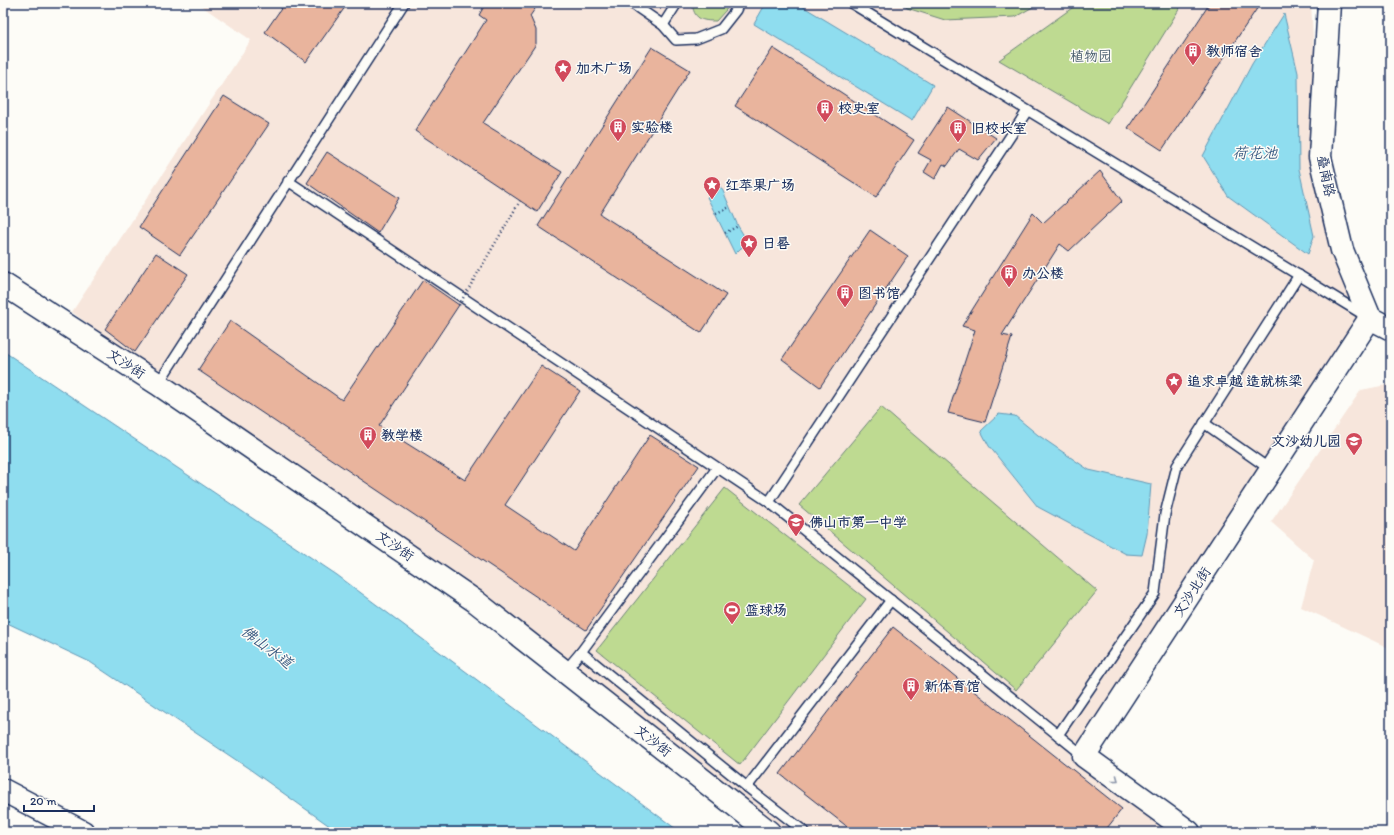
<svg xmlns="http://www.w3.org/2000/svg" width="1394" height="835" viewBox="0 0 1394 835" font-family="Itim,'LXGW WenKai TC',sans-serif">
  <rect width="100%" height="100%" fill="#fdfcf7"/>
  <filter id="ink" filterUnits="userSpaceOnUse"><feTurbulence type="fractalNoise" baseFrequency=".025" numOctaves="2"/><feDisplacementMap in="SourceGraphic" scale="8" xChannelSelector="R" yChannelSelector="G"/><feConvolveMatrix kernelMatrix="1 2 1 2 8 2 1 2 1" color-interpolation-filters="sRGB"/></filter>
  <g filter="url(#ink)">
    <g fill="#f7e6dc">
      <path d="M197,3h1114l9,154 50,161 -300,437 99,77h-401l-696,-520 179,-272z"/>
      <path d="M1391,384v265l-90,-42 13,-47 -43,-38 90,-132z"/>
    </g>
    <g fill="#beda91" stroke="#6c8478">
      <path d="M692,3h36l-2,7 -10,11c-15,0 -22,-2 -24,-18z"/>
      <path d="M901,3h139l-25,14 -70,3 -38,-12z"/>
      <path d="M1079,3h104l-75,121 -109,-64z"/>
      <path d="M881,407l216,184 -81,99 -217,-185z"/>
      <path d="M725,488l141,111 -126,166 -143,-115z"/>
    </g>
    <g fill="#8fddef" stroke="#6197b5">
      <path d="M766,3h31l136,82 -21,36 -158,-97z"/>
      <path d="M1284,14l14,59 1,96 15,67 -6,18 -80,-58 -25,-40 49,-92z"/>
      <path d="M719,185l4,6 15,35 11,18 -8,4 -6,6 -28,-57 10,-4z"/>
      <path d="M3,351l334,224 343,257h-342l-90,-64 -158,-106 -87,-41z"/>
      <path d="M999,414l16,2 23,19 51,35 62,14 -4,50 -5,21 -16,-1 -88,-47 -49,-61 -8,-15z"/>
    </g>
    <g fill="#e9b49d" stroke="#1b2f5e">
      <path d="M285,3h63l-42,59 -41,-30z"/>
      <path d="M486,3h53l-9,13 6,14v14l-53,79 79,49 -25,40 -122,-81 71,-111 -7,-5z"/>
      <path d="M1210,3l50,1 -98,146 -34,-22z"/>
      <path d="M652,47l38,23 -90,144 126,81 -25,38 -163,-107z"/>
      <path d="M773,48l141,92 -38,57 -141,-91z"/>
      <path d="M224,96l45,28 -89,131 -41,-28z"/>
      <path d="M948,107l48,31 -18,22 -19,-11 -12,17 -4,-2 -8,15 -11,-7 7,-12 -13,-7z"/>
      <path d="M327,152l72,46 -21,35 -71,-50z"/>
      <path d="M1100,171l22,30 -53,50 -9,-7 -58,91 10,2 -27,85 -37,-9 27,-83 -13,-4 71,-113 10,10z"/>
      <path d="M870,230l38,26 -88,131 -38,-28z"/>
      <path d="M156,253l32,21 -53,78 -30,-23z"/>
      <path d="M423,280l36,25 -80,121 86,54 76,-114 39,25 -75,114 69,46 76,-116 49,31 -113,164 -388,-260 32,-49 112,79z"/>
      <path d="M893,627l229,182 -18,23h-250l-74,-58z"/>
    </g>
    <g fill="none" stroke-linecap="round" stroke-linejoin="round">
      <defs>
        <g id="lane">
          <path d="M631,3l32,22 13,15 20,-1 25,-10 15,-19 3,-7"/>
          <path d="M851,3l513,312"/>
          <path d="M663,25l14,-22"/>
          <path d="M288,181l481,321 315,254"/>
          <path d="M158,384l246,-381"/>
          <path d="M1204,423l67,47"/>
          <path d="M769,502l258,-391"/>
          <path d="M581,652l166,135 58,45"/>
          <path d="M565,671l16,-19 136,-184"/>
          <path d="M1058,735l97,-142 10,-79 12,-48 122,-191"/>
          <path d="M747,787l144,-187"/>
        </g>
        <g id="secondary">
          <path d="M1329,3l-9,154 22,93 28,68"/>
          <path d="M3,284l155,100 317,217 294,231"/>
          <path d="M1370,318l21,11"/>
          <path d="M3,790l80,42"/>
          <path d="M1189,832l-105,-76 286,-438"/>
        </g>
      </defs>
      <use href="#lane" stroke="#1b2f5e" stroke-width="12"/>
      <use href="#secondary" stroke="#1b2f5e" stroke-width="25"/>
      <g stroke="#1b2f5e" stroke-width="2.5" stroke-dasharray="1 3" stroke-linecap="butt">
        <path d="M716,213l14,-6"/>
        <path d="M725,233l13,-7"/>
      </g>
      <use href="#lane" stroke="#fdfcf7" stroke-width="9"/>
      <use href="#secondary" stroke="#fdfcf7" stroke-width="22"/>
      <path stroke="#1b2f5e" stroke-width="2.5" stroke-dasharray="1 3" stroke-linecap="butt" d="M459,305l61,-104"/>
    </g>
    <defs><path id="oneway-chevron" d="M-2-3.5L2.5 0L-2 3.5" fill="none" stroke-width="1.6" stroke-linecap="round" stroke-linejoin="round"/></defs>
    <use stroke="#8c96aa" href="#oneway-chevron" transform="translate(1116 779) rotate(36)"/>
  </g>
  <defs>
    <symbol id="building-pin" viewBox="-11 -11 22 30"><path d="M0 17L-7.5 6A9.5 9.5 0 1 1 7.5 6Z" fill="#d1495b" stroke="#fdfcf7"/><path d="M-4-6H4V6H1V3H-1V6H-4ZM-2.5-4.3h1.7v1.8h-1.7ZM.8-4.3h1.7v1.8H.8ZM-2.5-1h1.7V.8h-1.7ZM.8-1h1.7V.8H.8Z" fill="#fff"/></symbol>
    <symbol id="sight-pin" viewBox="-11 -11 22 30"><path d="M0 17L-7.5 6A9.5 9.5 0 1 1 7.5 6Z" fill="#d1495b" stroke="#fdfcf7"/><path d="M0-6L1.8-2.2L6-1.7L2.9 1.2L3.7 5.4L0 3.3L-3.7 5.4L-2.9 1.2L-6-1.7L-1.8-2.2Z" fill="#fff"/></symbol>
    <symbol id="school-pin" viewBox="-11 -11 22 30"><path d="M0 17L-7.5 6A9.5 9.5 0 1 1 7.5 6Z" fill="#d1495b" stroke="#fdfcf7"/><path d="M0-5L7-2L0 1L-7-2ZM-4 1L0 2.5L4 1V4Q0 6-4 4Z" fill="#fff"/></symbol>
    <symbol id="stadium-pin" viewBox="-11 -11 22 30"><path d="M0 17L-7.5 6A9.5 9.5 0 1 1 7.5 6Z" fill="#d1495b" stroke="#fdfcf7"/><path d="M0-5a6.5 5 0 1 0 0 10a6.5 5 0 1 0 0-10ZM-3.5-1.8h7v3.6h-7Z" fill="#fff"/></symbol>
  </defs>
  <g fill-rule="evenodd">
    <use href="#building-pin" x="1183" y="41" width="20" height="27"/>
    <use href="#sight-pin" x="553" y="58" width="20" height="27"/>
    <use href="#building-pin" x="815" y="98" width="20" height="27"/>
    <use href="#building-pin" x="608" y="117" width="20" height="27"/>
    <use href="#building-pin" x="948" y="118" width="20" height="27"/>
    <use href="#sight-pin" x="702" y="175" width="20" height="27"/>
    <use href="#sight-pin" x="739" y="233" width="20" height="27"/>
    <use href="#building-pin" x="999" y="263" width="20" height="27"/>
    <use href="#building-pin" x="835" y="283" width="20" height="27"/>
    <use href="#sight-pin" x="1164" y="371" width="20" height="27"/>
    <use href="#building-pin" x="358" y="425" width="20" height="27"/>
    <use href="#school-pin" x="1344" y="431" width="20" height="27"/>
    <use href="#school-pin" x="786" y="512" width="20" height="27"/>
    <use href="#stadium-pin" x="722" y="600" width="20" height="27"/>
    <use href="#building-pin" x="901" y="676" width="20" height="27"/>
  </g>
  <g text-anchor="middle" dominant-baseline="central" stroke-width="3" stroke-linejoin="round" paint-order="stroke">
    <g font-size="14" font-weight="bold" fill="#1b2f5e" stroke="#fdfcf7" text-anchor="start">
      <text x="1206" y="51">教师宿舍</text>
      <text x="576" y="68">加木广场</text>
      <text x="838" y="108">校史室</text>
      <text x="631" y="127">实验楼</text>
      <text x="971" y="128">旧校长室</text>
      <text x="725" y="185">红苹果广场</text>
      <text x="762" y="243">日晷</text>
      <text x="1022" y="273">办公楼</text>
      <text x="858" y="293">图书馆</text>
      <text x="1187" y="381">追求卓越 造就栋梁</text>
      <text x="381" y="435">教学楼</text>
      <text x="1341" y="441" text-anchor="end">文沙幼儿园</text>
      <text x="809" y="522">佛山市第一中学</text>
      <text x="745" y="610">篮球场</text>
      <text x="924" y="686">新体育馆</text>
    </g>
    <g font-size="14" fill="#445a6b" stroke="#fdfcf7">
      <text x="1091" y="56">植物园</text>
    </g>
    <g font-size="14" fill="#1b2f5e" stroke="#fdfcf7">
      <text transform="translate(1326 176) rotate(79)">叠南路</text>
      <text transform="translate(126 364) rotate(33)">文沙街</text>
      <text transform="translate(395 546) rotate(34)">文沙街</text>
      <text transform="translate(1192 592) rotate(-57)">文沙北街</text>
      <text transform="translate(653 741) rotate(38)">文沙街</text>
    </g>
    <g font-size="15" font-style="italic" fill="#385a82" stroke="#fdfcf7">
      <text x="1255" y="153">荷花池</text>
      <text transform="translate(267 647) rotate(37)">佛山水道</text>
    </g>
  </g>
  <rect width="1394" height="835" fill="none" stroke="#fdfcf7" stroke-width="16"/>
  <rect x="8" y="8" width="1378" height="819" fill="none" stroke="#1b2f5e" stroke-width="1.5" filter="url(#ink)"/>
  <path d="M24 805v6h70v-6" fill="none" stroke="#1b2f5e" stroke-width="2"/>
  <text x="30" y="805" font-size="12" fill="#1b2f5e" stroke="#fdfcf7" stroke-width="3" paint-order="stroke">20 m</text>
</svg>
